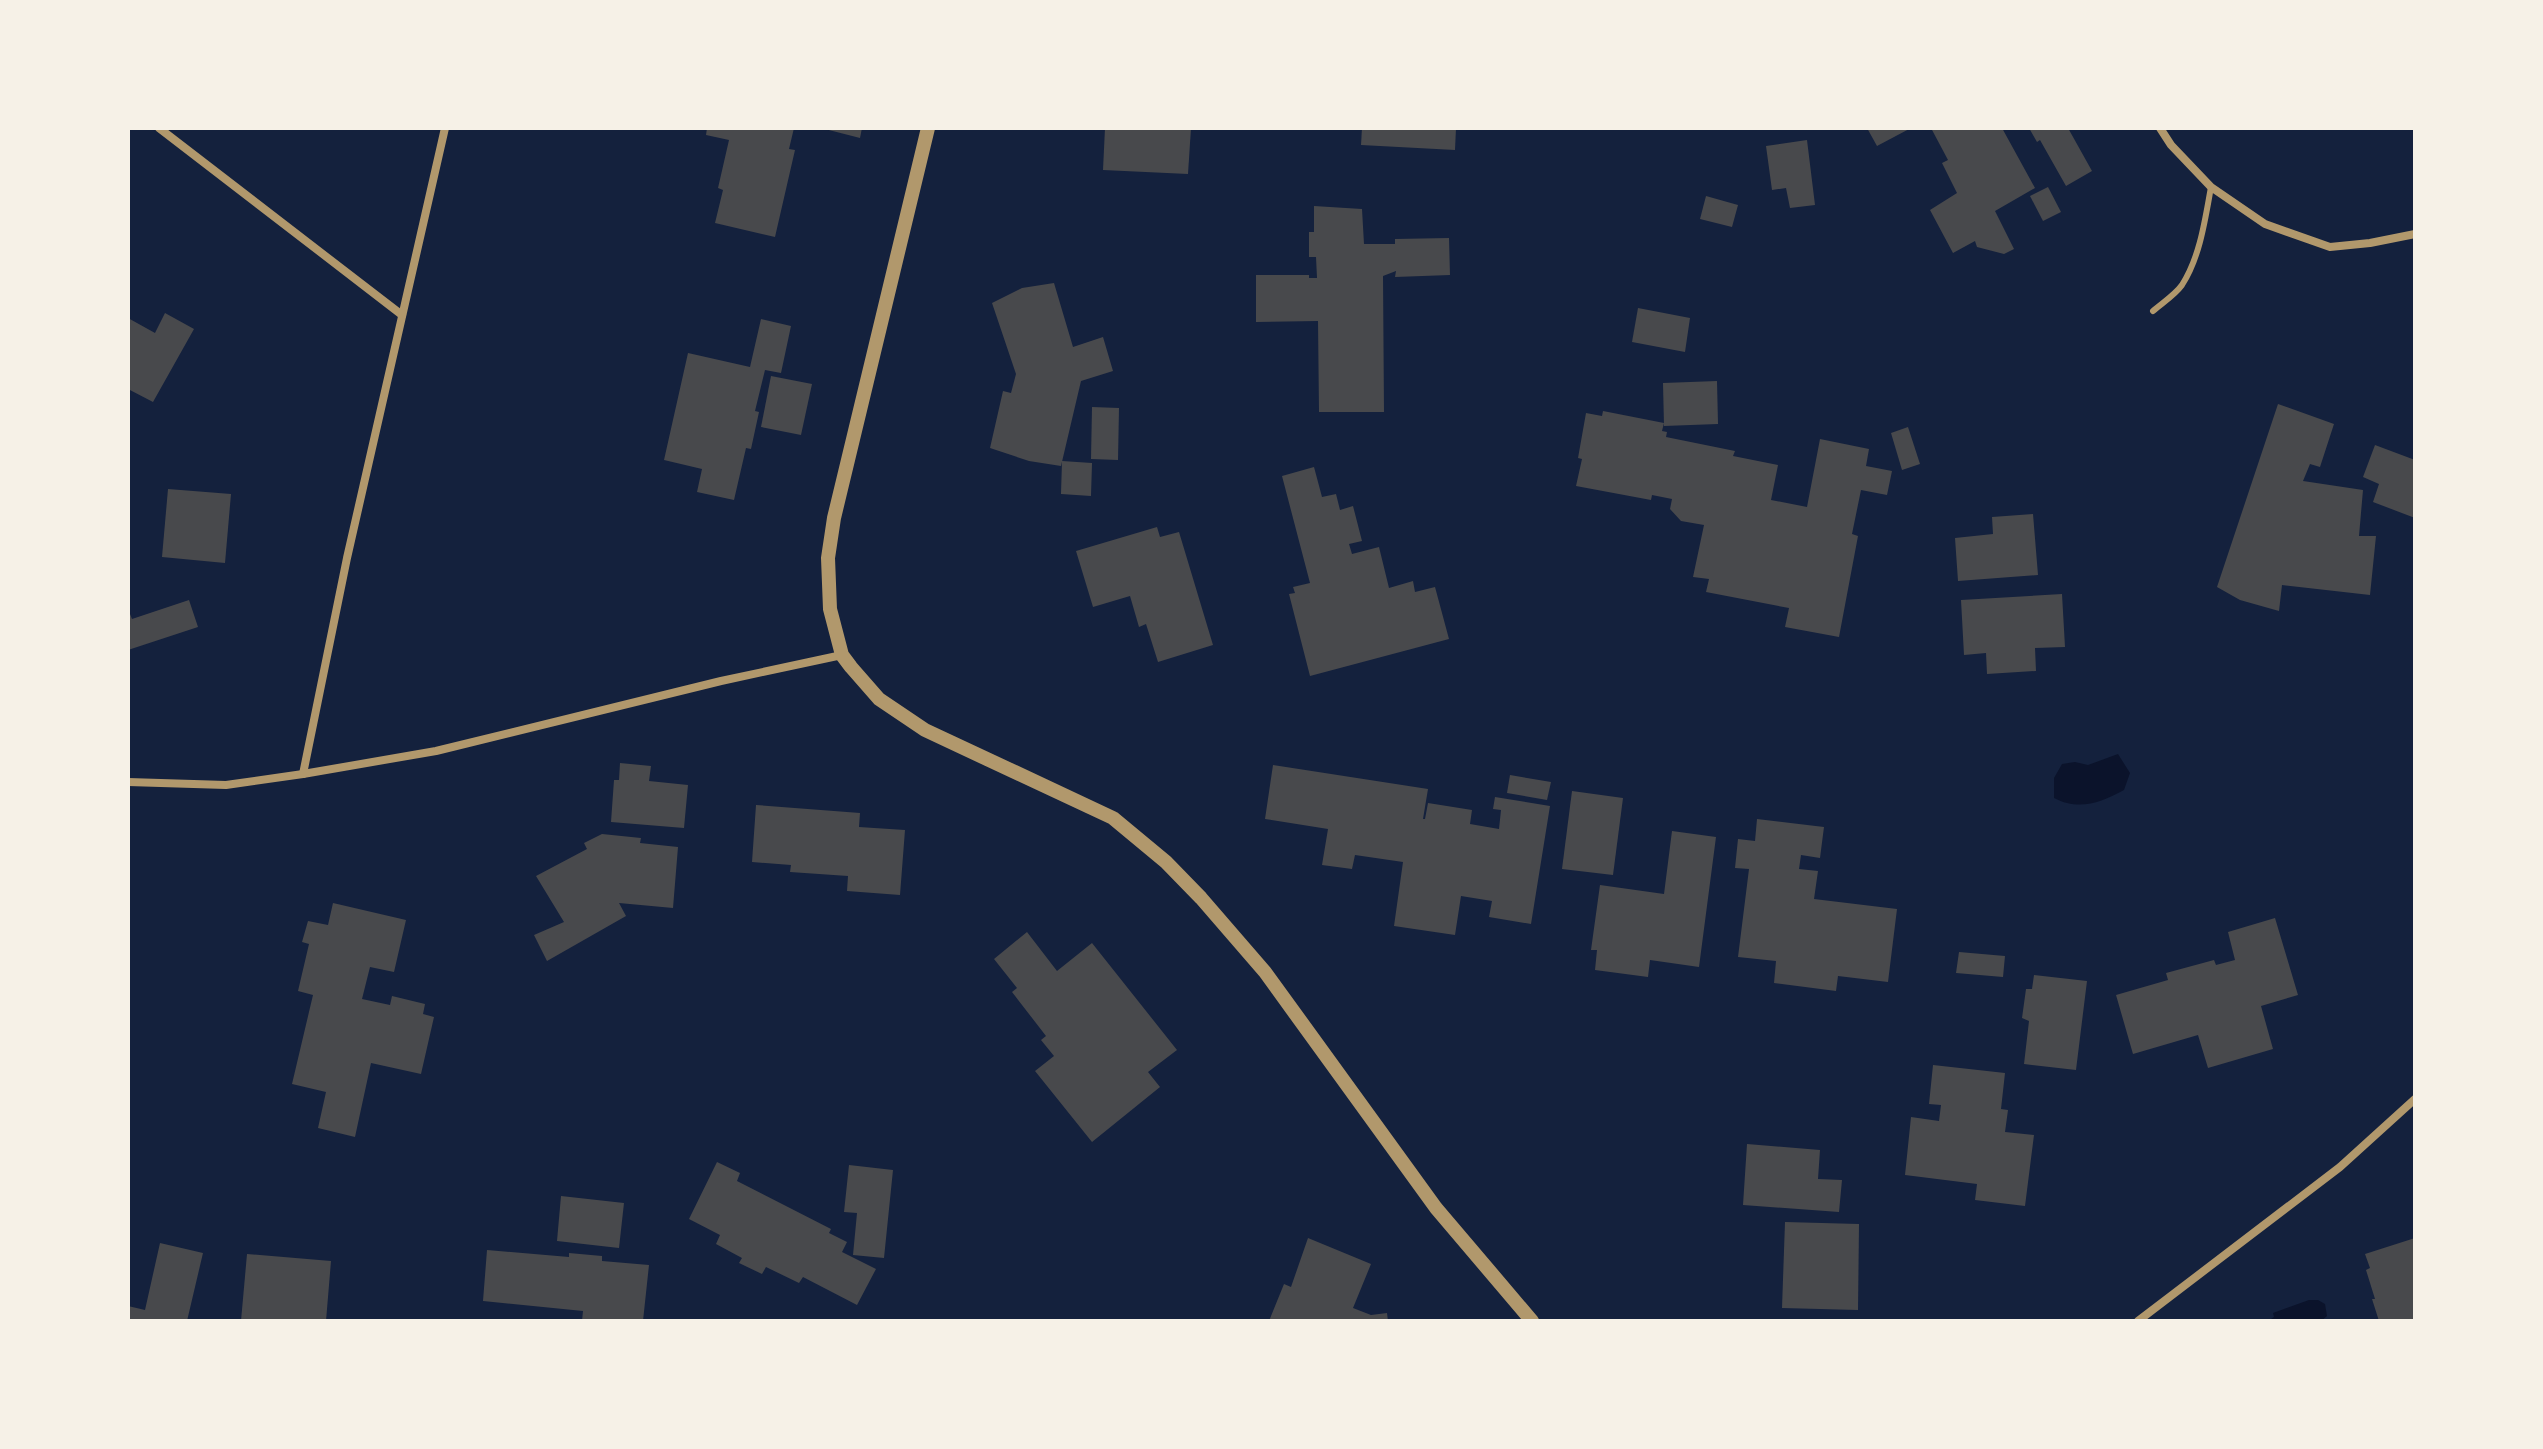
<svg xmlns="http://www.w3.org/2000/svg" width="2543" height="1449" viewBox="0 0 2543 1449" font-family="'Alegreya Sans',sans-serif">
  <rect width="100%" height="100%" fill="#14213d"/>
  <g fill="#0b132b">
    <path d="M2118,754l12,19 -6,17c-24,13 -45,21 -70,8v-20l8,-14 13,-2 13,3z"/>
    <path d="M2309,1300h9l7,4 2,12 -6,5h-53l6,-4 -1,-4z"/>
  </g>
  <g fill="#48494c">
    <path d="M707,128h87l-5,21 6,1 -20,87 -60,-14 8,-33 -5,-2 11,-48 -23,-5z"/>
    <path d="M821,128h41l-2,10z"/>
    <path d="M1105,128h86l-3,46 -85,-4z"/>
    <path d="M1362,128h94l-1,22 -94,-5z"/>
    <path d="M1867,128h44l-34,18z"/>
    <path d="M1931,128h71l33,60 -40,23 19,38 -10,5 -27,-7 -2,-6 -22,12 -23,-43 27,-17 -15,-30 6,-3z"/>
    <path d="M2029,128h39l24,43 -26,15 -26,-46 -3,2z"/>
    <path d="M1807,140l8,65 -25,3 -4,-20 -14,2 -6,-44z"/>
    <path d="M2048,187l13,25 -18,9 -13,-25z"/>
    <path d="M1706,196l32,9 -6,22 -32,-8z"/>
    <path d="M1314,206l48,3 2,35h31v-5l54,-1 1,37 -55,2 1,-6 -13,5 1,136h-65l-1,-91 -62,1v-47h53v3h8l-1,-21h-7v-25h5z"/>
    <path d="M1054,283l19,64 30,-10 10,34 -32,10 -20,85 -32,-5 -39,-13 13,-57 8,2 5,-19 -24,-71 30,-15z"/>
    <path d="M1638,308l52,10 -5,34 -53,-10z"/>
    <path d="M165,313l29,16 -41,73 -25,-13v-71l27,15z"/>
    <path d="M761,319l30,7 -10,47 -16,-3 -10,41 4,1 -8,37 -5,-1 -12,52 -37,-8 5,-23 -38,-9 24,-107 62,14z"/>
    <path d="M771,376l41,8 -11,51 -40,-8z"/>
    <path d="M1717,381l1,43 -54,2 -1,-43z"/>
    <path d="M2278,404l56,20 -14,43 -10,-3 -7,17 60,9 -4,46h17l-6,59 -88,-10 -3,26 -39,-11 -23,-13z"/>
    <path d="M1092,407l27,1 -1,52 -27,-1z"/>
    <path d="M1603,411l61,12 -2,8 5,1 -1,5 69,14 -2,5 45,9 -7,35 36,7 13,-68 49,10 -3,17 26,5 -5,24 -26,-5 -9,44 6,2 -19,101 -54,-10 4,-19 -83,-16 3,-13 -16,-2 11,-52 -23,-4 -11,-12 2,-10 -20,-4 -1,5 -75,-14 6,-27 -4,-1 8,-45 16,3z"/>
    <path d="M1908,427l12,37 -18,6 -11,-37z"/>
    <path d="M2375,445l40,15v58l-42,-16 6,-18 -16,-7z"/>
    <path d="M1062,461l30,2 -1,33 -30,-2z"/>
    <path d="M1314,467l8,30 14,-3 4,16 13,-4 9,35 -13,3 3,10 27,-7 10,41 24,-7 2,11 20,-5 14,52 -139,37 -21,-82 6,-1 -2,-6 17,-4 -28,-107z"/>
    <path d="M168,489l63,5 -6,69 -63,-6z"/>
    <path d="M2033,514l5,61 -80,6 -3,-43 38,-4 -1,-17z"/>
    <path d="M1157,527l3,10 19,-5 34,113 -55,17 -12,-38 -7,3 -9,-31 -37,11 -17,-56z"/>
    <path d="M2062,594l3,53 -30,1 1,23 -49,3 -1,-21 -22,2 -3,-55z"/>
    <path d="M189,600l9,27 -70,23v-41l4,10z"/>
    <path d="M620,763l31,3 -2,15 39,4 -4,43 -73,-6 3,-42h5z"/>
    <path d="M1273,765l155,24 -5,30h2l3,-16 44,7 -2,14 29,5 2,-19 -8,-1 2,-12 55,9 -19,118 -42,-7 3,-16 -31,-5 -6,39 -61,-9 9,-64 -48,-7 -3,14 -30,-4 6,-36 -63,-10z"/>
    <path d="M1510,775l41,7 -4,18 -40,-7z"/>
    <path d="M1572,791l51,7 -10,77 -51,-6z"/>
    <path d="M756,805l104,8 -1,14 46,3 -5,65 -53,-4 1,-15 -58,-4 1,-7 -39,-3z"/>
    <path d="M1757,819l67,8 -4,31 -19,-3 -2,14 19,2 -4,28 83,10 -9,73 -50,-6 -2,15 -62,-8 2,-22 -38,-4 11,-88 -14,-1 3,-29 17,2z"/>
    <path d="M1672,831l44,6 -17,130 -49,-7 -2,17 -53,-7 2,-20h-6l9,-65 64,9z"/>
    <path d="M602,834l39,4 -1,5 38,4 -5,61 -54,-5 7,13 -79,45 -13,-26 30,-13 -28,-46 51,-27 -3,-6z"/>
    <path d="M333,903l73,17 -12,52 -24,-5 -8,32 28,6 2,-9 33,8 -2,10 11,3 -13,57 -50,-11 -16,74 -37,-9 8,-36 -34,-8 21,-89 -15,-4 11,-47 -7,-2 6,-21 20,4z"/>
    <path d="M2275,918l23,77 -37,11 12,43 -65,19 -10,-33 -65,19 -17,-59 52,-15 -2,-7 48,-13 2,5 19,-5 -7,-28z"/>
    <path d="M1027,932l30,39 35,-28 85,107 -29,22 12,15 -68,55 -57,-71 19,-15 -13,-16 5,-4 -34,-44 5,-4 -23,-29z"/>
    <path d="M1959,952l46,4 -2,21 -47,-4z"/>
    <path d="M2034,975l53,6 -11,89 -52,-6 5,-43 -7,-3 4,-29h6z"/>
    <path d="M1933,1065l72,8 -4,36 7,1 -3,22 29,3 -9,71 -50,-6 2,-16 -72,-9 6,-58 28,4 2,-16 -12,-1z"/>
    <path d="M1747,1144l73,6 -2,29 24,1 -3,32 -96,-7z"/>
    <path d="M717,1162l23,11 -3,8 94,48 -2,4 18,9 -5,10 34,17 -19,36 -54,-28 -4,6 -33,-16 -4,7 -23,-11 3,-5 -26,-14 4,-9 -31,-16z"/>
    <path d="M849,1165l44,5 -9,88 -31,-3 4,-42 -13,-1z"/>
    <path d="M561,1196l63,7 -5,45 -62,-7z"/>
    <path d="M1785,1222l74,2 -1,86 -76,-2z"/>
    <path d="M1308,1238l63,26 -18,44 18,7 16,-2 1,8h-119l15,-37 7,3z"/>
    <path d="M2415,1238v83h-36l-7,-22h3l-9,-29 4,-2 -5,-14z"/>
    <path d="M160,1243l43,10 -16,68h-59v-15l17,4z"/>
    <path d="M487,1250l82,7v-4l33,3v5l47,4 -6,56h-61l1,-10 -100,-10z"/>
    <path d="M247,1254l84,7 -5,60h-85z"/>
  </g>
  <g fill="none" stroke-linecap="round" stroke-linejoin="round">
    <path stroke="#b1986c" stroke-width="6" d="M2153,311c9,-8 22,-16 29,-26 18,-28 23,-65 29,-98"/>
    <g stroke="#b1986c" stroke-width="8">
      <path d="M159,128l243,187"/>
      <path d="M2160,128l11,17 40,42 54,37 65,23 40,-4 45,-9"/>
      <path d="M303,774l44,-216 98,-430"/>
      <path d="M128,782l98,3 77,-11 133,-23 285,-70 121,-26"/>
      <path d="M2138,1321l202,-154 75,-68"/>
    </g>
    <path stroke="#b1986c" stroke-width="14" d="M928,128l-94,390 -6,40 2,51 12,46 9,12 28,32 46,31 188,88 53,44 35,36 64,74 171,236 96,113"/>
  </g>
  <rect width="2543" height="1449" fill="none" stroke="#f6f1e7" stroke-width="260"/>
</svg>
